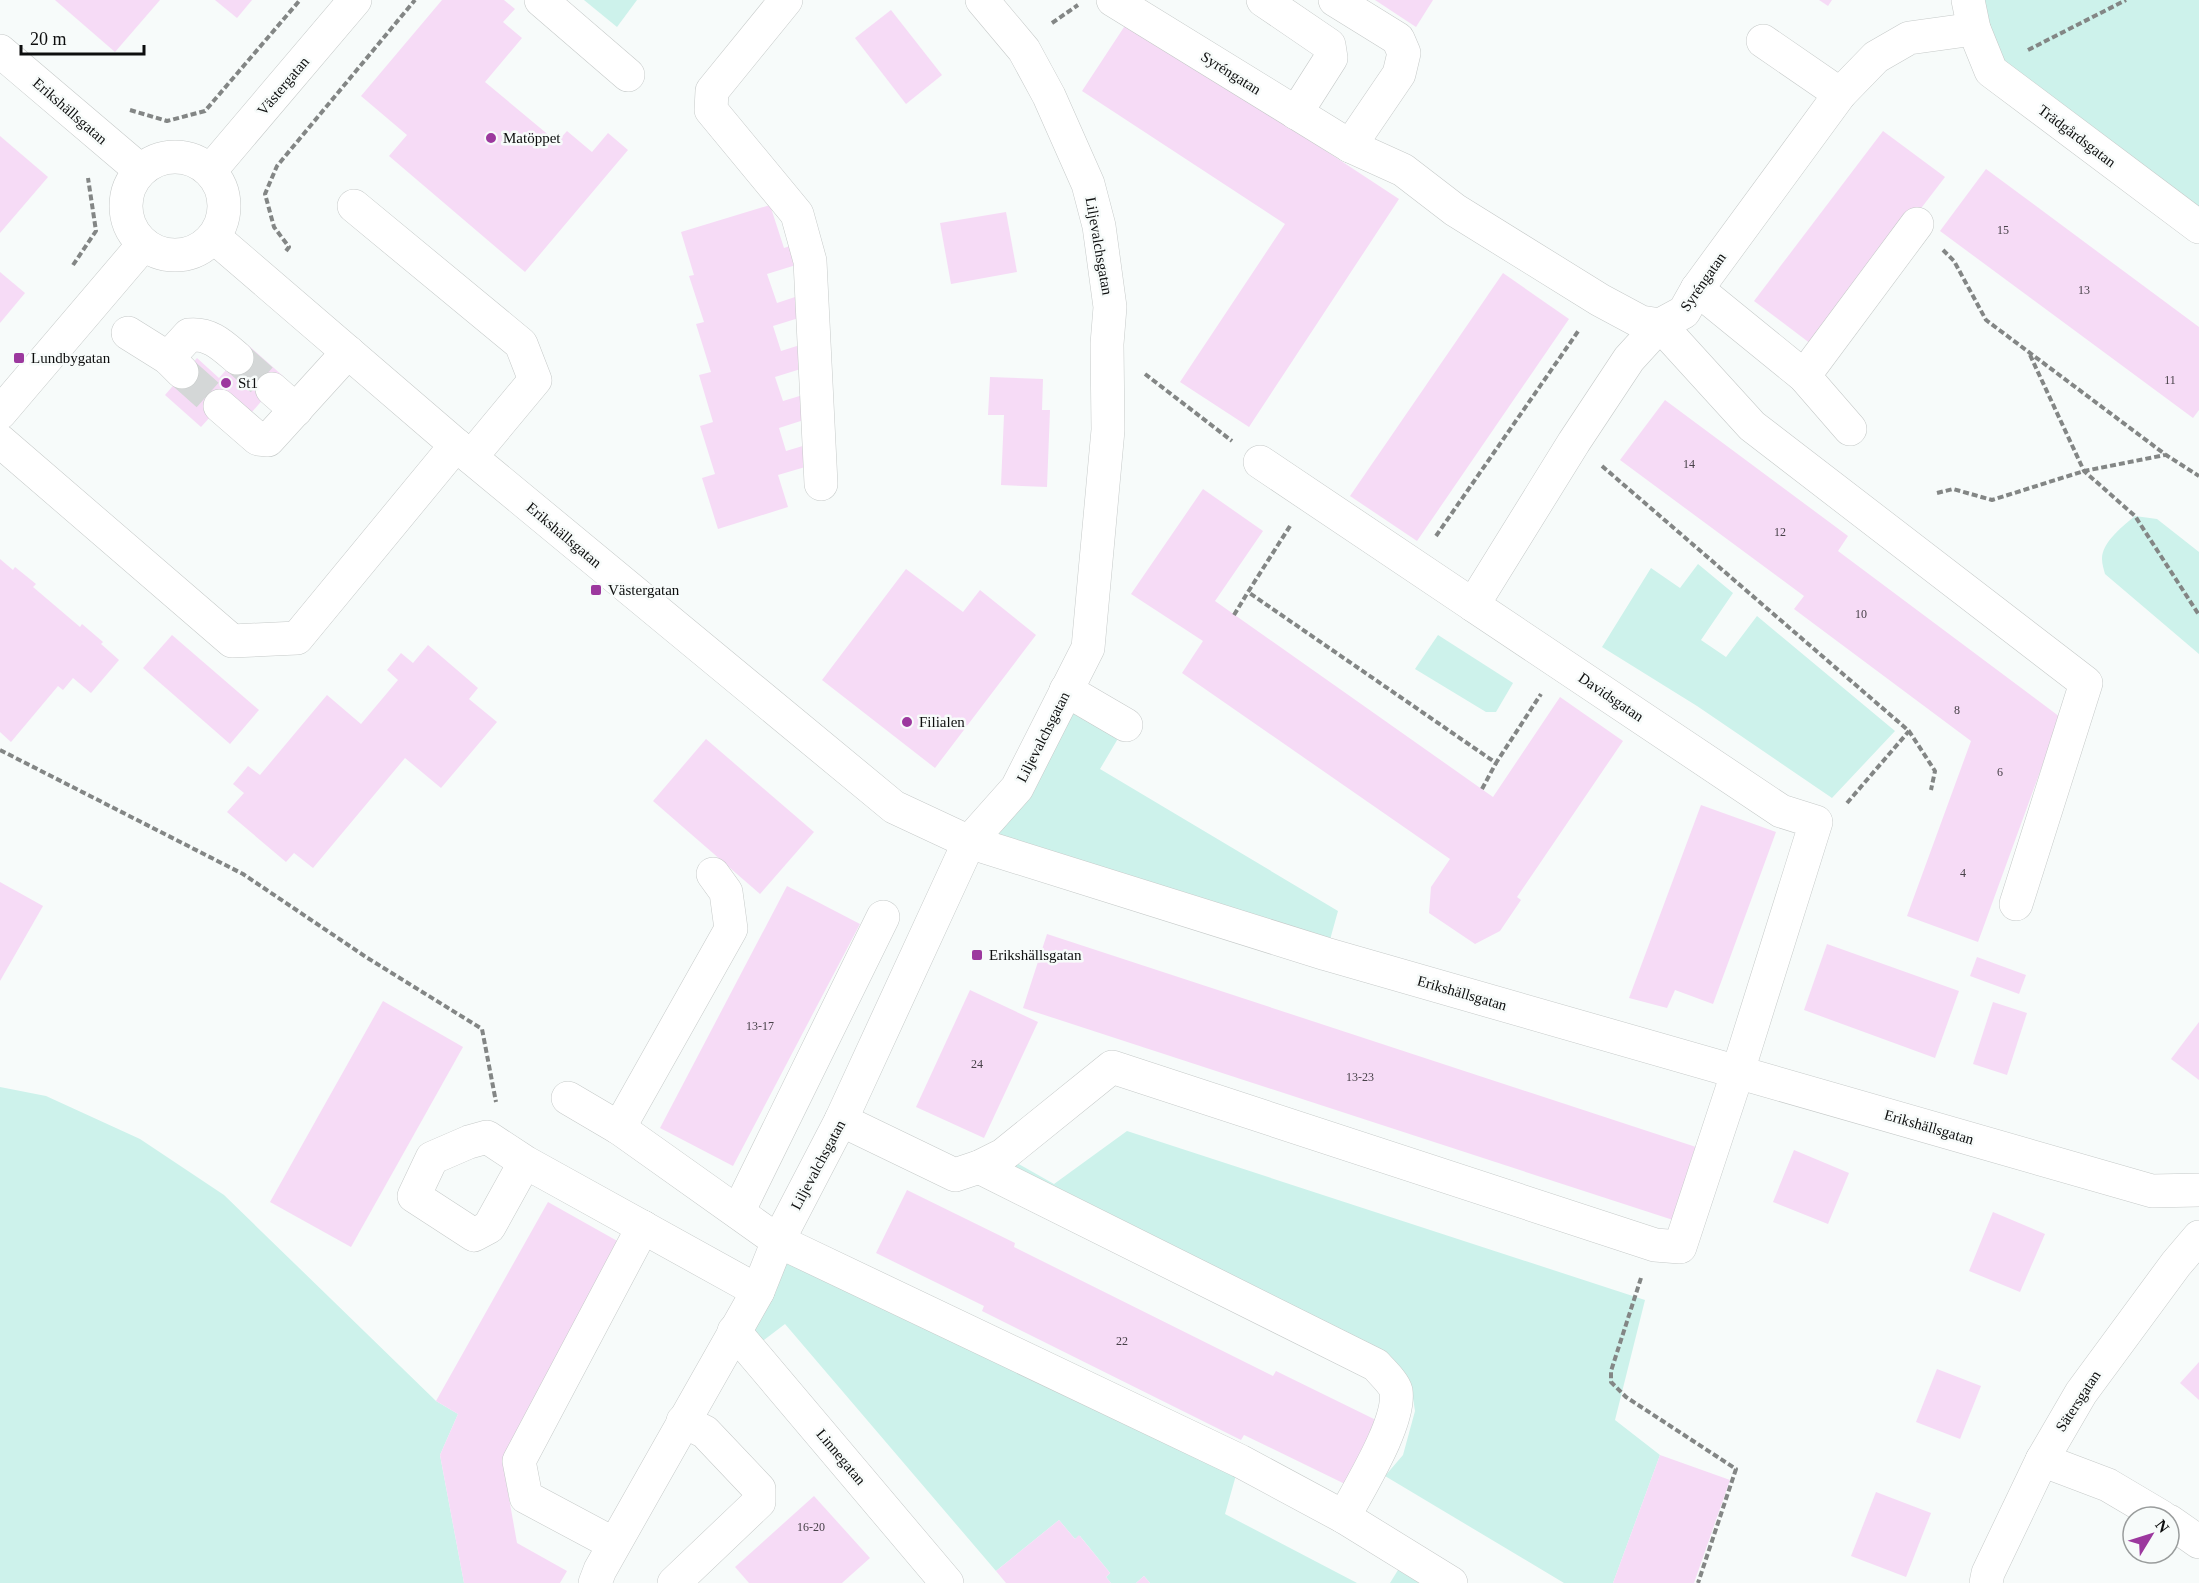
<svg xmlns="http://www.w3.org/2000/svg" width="2199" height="1583" viewBox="0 0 2199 1583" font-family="'Times New Roman',serif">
  <rect width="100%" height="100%" fill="#f7fbfa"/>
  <g fill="#cdf2eb">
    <path d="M584,0h53l-20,27z"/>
    <path d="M1968,0h231v227l-208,-156z"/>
    <path d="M2135,516l22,3 42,33v102l-94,-80c-1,-4 -3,-10 -3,-15 0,-17 21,-33 33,-43z"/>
    <path d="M1698,564l35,29 -32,47 25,17 31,-41 138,115 -63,67 -135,-92 -95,-59 49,-79 29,20z"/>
    <path d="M1438,635l75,48 -17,29h-10l-71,-43z"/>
    <path d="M1066,690l60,35 -26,44 238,142 -12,43 -357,-112z"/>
    <path d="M0,1087l46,9 94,43 84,56 212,206 22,13 -18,41 24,128h-464z"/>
    <path d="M1127,1131l518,169 -30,120 45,35 -47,128h-49l-179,-107 18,-21 12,-44 -4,-26 -432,-218 24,-12 51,29z"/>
    <path d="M778,1241l462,220 -15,53 132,69h-207l-6,-7 -8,7h-25l-5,-6 4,-4 -30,-37 -5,3 -16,-19 -63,51 -211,-247 -34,26 7,-59z"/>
    <path d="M1398,1570l22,13h-30z"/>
  </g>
  <g fill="#f6dbf6">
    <path d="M55,0h105l-45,52z"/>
    <path d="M215,0h37l-15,18z"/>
    <path d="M442,0h62l11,9 -12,13 19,16 -37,44 72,60 10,-11 25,21 16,-19 20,17 -103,122 -136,-116 18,-21 -46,-39z"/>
    <path d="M1375,0h58l-17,27z"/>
    <path d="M1819,0h13l-4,6z"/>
    <path d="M891,10l51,65 -36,29 -51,-66z"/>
    <path d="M1128,21l271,178 -150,228 -69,-45 105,-158 -203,-133z"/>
    <path d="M1883,131l62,46 -130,170 -61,-46z"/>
    <path d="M0,136l48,41 -48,56z"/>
    <path d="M1986,169l213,158v83l-6,8 -253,-187z"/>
    <path d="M770,205l14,43 6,-2 6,19 -29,9 10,29 18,-6 7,20 -29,9 8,25 19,-6 7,22 -32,10 8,24 20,-6 7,23 -31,10 7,23 20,-6 6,20 -34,10 10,32 -70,22 -16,-51 13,-4 -15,-48 13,-4 -14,-47 12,-3 -15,-48 8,-2 -15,-46 5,-1 -13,-43z"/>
    <path d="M1006,212l11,60 -66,12 -11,-61z"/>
    <path d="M0,272l25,21 -25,30z"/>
    <path d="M1503,273l66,46 -152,222 -67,-45z"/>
    <path d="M248,345l35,31 -31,36 -21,-18 -30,33 -36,-32 32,-37 22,20z"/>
    <path d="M990,377l53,2 -1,31h8l-3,77 -46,-2 3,-70h-16z"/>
    <path d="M1665,400l183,136 -10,15 222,166 -82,225 -71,-26 64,-175 -177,-132 10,-13 -184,-136z"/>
    <path d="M1203,489l60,42 -48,70 278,196 67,-100 63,44 -106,156 4,3 -21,31 -25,13 -46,-31 2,-26 19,-28 -268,-186 21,-32 -72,-47z"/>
    <path d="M0,559l13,11 2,-3 21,17 -3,3 47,40 2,-3 21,18 -2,2 18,16 -28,33 -18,-15 -10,12 -5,-4 -47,56 -11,-10z"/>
    <path d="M906,569l57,43 17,-22 56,45 -101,133 -113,-88z"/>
    <path d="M172,635l87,75 -29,34 -87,-76z"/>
    <path d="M428,645l50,43 -9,11 28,23 -56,66 -36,-30 -92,110 -19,-15 -8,9 -59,-50 17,-19 -11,-9 15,-18 12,9 67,-80 34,29 37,-44 -11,-10 14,-17 12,10z"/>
    <path d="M706,739l108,93 -54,62 -107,-93z"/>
    <path d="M1701,805l75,27 -63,172 -38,-14 -8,18 -38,-10z"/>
    <path d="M0,882l43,24 -43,75z"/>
    <path d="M787,886l73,38 -127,242 -73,-38z"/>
    <path d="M1047,934l649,213 -23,73 -650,-212z"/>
    <path d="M1827,944l132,47 -24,67 -131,-48z"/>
    <path d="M1977,957l49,18 -7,19 -49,-18z"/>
    <path d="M970,990l68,32 -54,116 -68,-31z"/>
    <path d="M383,1001l80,46 -112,200 -81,-45z"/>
    <path d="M1993,1002l34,11 -20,62 -34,-11z"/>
    <path d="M2199,1022v58l-28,-21z"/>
    <path d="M1794,1150l55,23 -21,51 -55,-22z"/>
    <path d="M907,1190l108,53 -1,4 259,129 3,-5 100,49 -29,65 -103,-50 -3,5 -259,-129 2,-5 -108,-53z"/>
    <path d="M548,1202l80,45 -124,223 13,73 50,28 -7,12h-96l-24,-128 18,-41 -22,-13z"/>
    <path d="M1993,1212l52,22 -25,58 -51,-21z"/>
    <path d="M2199,1362v38l-19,-17z"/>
    <path d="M1937,1369l44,17 -21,53 -44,-17z"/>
    <path d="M1660,1455l70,25 -36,103h-81z"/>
    <path d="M1876,1492l55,21 -25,64 -55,-21z"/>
    <path d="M814,1496l56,62 -28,25h-93l-14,-16z"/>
    <path d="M1059,1520l16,19 4,-4 31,38 -4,4 5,6h-105l-10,-12z"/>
    <path d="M1144,1576l6,7h-14z"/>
  </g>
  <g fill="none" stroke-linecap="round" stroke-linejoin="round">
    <g stroke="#d4d7d7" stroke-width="33" stroke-dasharray="33 16" stroke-linecap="butt">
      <path d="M237,358l35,31"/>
      <path d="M183,373l37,33"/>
    </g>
    <defs>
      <g id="minor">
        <path d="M541,0l87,75"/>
        <path d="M786,0l-74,91 -1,19 86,104 13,47 11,223"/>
        <path d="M1113,0l237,146 53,24 52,40 145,90 41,22 19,3 24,-13 13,-23 143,-195 36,-37 33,-19 65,-9"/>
        <path d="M1263,0l66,45 2,13 -35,55"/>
        <path d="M1335,0l63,39 6,14 -5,21 -49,72"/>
        <path d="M1968,0l6,29 17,42 208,156"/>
        <path d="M1763,41l77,53"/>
        <path d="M0,51l140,119"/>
        <circle cx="175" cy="206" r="49"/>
        <path d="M210,171l145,-171"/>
        <path d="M354,206l167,138 14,36 -64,77"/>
        <path d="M214,237l242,208 438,362 75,35 357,112 826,237 47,-1"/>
        <path d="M1697,289l107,87 46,53"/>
        <path d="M128,333l40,25 14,14"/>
        <path d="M168,358l21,-23c21,-2 33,10 48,23"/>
        <path d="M1804,376l113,-152"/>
        <path d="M272,389l24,21"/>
        <path d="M220,406l38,33 10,1 80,-88"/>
        <path d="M0,413l143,-168"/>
        <path d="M0,441l232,200 65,-3 159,-193"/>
        <path d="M1260,462l213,143"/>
        <path d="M1066,690l60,35"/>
        <path d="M568,1098l51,30 159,113 462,220 104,56 107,66"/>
        <path d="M841,1120l114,55 24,-8 24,-12 109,-88 543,178 25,2 58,-176 78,-249 -35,-11 -308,-206 101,-163 55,-83 31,-34 92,101 334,257 -70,221"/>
        <path d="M619,1128l112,-199 -5,-37 -13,-18"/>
        <path d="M525,1162l-38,-25 -18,5 -37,16 -18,38 60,39 15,-8 36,-65 233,129"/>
        <path d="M979,1167l397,198c6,7 18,18 20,26 5,31 -37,97 -52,126"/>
        <path d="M738,1212l145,-295"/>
        <path d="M734,1331l213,252"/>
        <path d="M2042,1460l66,25 54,32"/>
        <path d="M2169,1521l30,21"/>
        <path d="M614,1544l-88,-47 -7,-36 124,-234"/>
        <path d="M595,1583l5,-13 158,-279 20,-50 63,-121 128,-278 48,-54 71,-140 20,-218 -1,-86 3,-37 -11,-81 -11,-42 -39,-88 -25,-46 -42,-50"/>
        <path d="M674,1583l85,-81v-13l-54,-57 -22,-11"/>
        <path d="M1986,1583l2,-10 54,-113 39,-67 95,-129 23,-27"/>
      </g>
    </defs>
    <use href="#minor" stroke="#c6cac9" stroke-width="34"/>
    <g stroke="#838685" stroke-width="4" stroke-dasharray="6 3" stroke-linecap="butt">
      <path d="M1052,23l26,-18"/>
      <path d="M2028,50l98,-50"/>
      <path d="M130,110l37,11 38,-10 95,-111"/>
      <path d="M1943,250l11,11 32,59 180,135 33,21"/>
      <path d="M286,251l3,-4 -15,-20 -9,-33 12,-28 138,-166"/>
      <path d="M73,265l23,-34 -8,-53"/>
      <path d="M2030,355l54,116 51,45 64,99"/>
      <path d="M1145,374l87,67"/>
      <path d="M1602,466l307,265 26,40 -4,19"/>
      <path d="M1937,493l16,-4 39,11 92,-29 81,-16"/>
      <path d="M1290,526l-42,66 248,171 45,-69"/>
      <path d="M1436,536l143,-206"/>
      <path d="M1234,615l14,-23"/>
      <path d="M0,750l243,124 123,83 116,72 14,73"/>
      <path d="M1482,789l14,-26"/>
      <path d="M1847,803l62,-72"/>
      <path d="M1641,1278l-30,93v11l15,15 110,72 -38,114"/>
    </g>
    <use href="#minor" stroke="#fff" stroke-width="33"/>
  </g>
  <g fill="#9c389e" stroke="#f7fbfa" stroke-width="2">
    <circle cx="491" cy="138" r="6"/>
    <rect x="13" y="352" width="12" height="12" rx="3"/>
    <circle cx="226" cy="383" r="6"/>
    <rect x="590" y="584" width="12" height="12" rx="3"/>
    <circle cx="907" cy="722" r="6"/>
    <rect x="971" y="949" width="12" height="12" rx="3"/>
  </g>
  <g text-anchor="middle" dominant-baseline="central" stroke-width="5" stroke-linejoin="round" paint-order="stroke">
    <g font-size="12" fill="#474148">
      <text x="2003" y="230">15</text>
      <text x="2084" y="290">13</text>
      <text x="2170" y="380">11</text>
      <text x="1689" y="464">14</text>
      <text x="1780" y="532">12</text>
      <text x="1861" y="614">10</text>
      <text x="1957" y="710">8</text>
      <text x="2000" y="772">6</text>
      <text x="1963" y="873">4</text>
      <text x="760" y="1026">13-17</text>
      <text x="977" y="1064">24</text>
      <text x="1360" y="1077">13-23</text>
      <text x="1122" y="1341">22</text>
      <text x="811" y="1527">16-20</text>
    </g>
    <g font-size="15" fill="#0d0e0e" stroke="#f7fbfa">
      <text transform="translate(1231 73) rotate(32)">Syréngatan</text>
      <text transform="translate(283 86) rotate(-50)">Västergatan</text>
      <text transform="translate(70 111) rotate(41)">Erikshällsgatan</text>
      <text transform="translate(2077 136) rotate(37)">Trädgårdsgatan</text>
      <text transform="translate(1099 246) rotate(80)">Liljevalchsgatan</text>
      <text transform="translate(1703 282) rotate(-55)">Syréngatan</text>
      <text transform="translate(564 535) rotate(40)">Erikshällsgatan</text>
      <text transform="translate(1611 697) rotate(34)">Davidsgatan</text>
      <text transform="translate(1043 737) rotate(-63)">Liljevalchsgatan</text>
      <text transform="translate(1462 993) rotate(16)">Erikshällsgatan</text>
      <text transform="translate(1929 1127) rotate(16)">Erikshällsgatan</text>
      <text transform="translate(818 1165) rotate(-62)">Liljevalchsgatan</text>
      <text transform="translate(2078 1401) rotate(-57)">Sätersgatan</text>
      <text transform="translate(841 1457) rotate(50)">Linnegatan</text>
    </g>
    <g font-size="15" fill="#0d0e0e" stroke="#f7fbfa" text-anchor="start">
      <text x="503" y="138">Matöppet</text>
      <text x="31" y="358">Lundbygatan</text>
      <text x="238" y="383">St1</text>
      <text x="608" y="590">Västergatan</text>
      <text x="919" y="722">Filialen</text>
      <text x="989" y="955">Erikshällsgatan</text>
    </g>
  </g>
  <g transform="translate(2151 1535) rotate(52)"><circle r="28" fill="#f7fbfa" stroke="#999c9c" stroke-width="1.5"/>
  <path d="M0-4.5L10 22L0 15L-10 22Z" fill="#9c389e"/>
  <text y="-9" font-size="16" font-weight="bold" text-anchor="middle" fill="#0d0e0e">N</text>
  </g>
  <path d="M21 45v9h123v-9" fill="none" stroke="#0d0e0e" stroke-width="3"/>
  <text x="30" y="45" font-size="18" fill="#0d0e0e" stroke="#f7fbfa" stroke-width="4.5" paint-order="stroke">20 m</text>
</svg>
